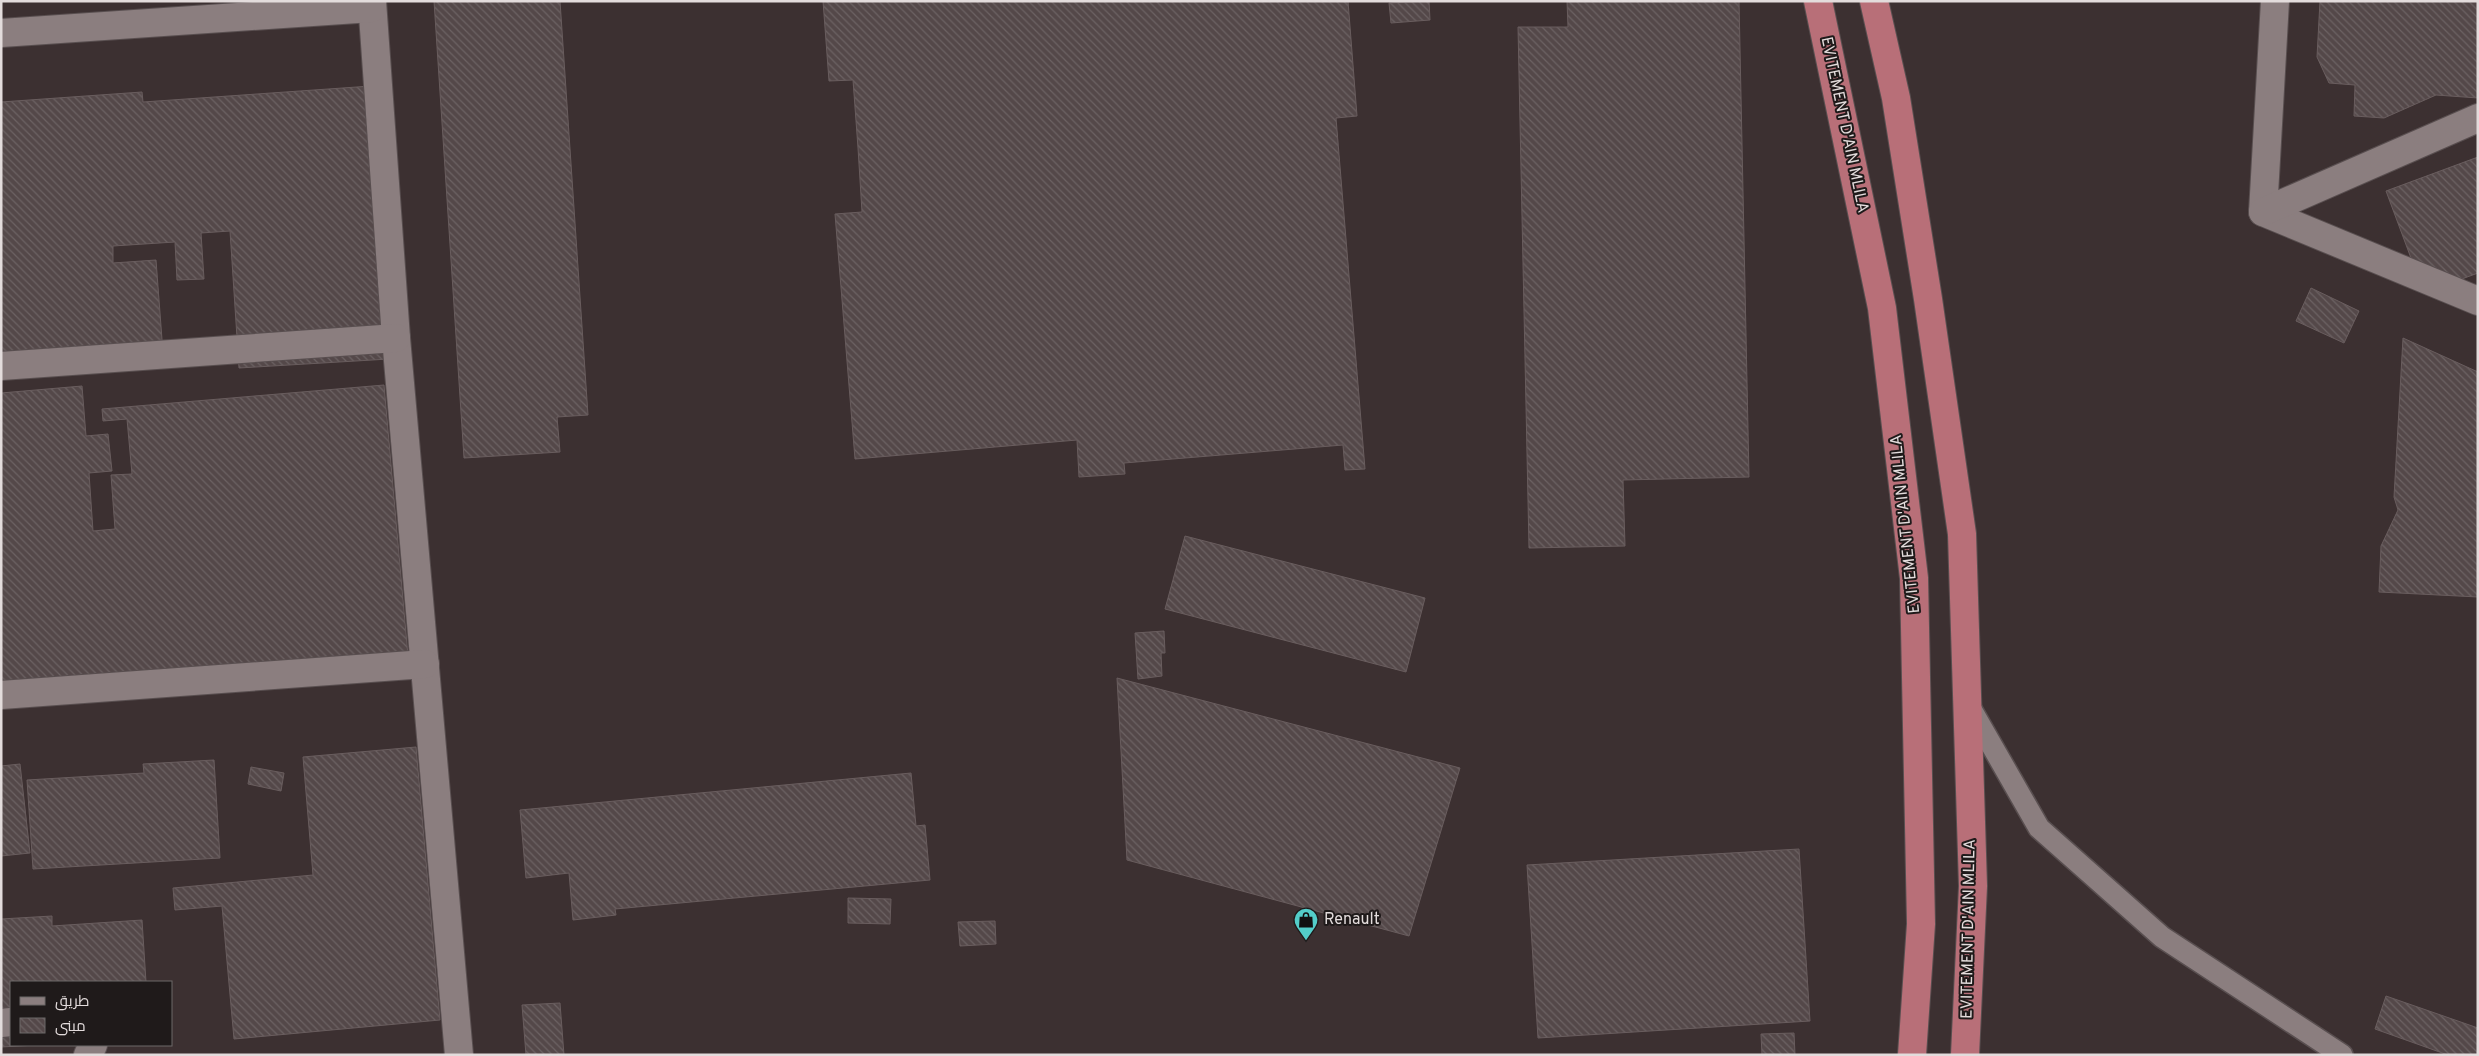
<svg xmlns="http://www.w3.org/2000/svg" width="2479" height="1056" viewBox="0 0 2479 1056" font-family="Overpass,Cairo,sans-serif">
  <defs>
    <pattern id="building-back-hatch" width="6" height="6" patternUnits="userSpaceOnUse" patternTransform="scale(1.25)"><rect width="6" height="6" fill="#544849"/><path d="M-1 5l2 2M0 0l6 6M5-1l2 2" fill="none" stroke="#6c6263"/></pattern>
  </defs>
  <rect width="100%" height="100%" fill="#3c3031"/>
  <g fill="url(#building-back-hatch)" stroke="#695d5e">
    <path d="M434,1h126l28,414 -31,2 3,35 -96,6z"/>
    <path d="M823,1h525l9,115 -21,2 29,351 -20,1 -2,-25 -219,18 1,11 -46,3 -2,-37 -222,19 -20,-245 27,-2 -4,-64 -5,-68 -24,1z"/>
    <path d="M1429,1l1,19 -39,3 -2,-20z"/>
    <path d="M1567,1h172l10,476 -126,3 2,66 -96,2 -11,-521h50z"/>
    <path d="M2320,1h158v97l-42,-3 -52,23 -30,-2 1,-31 -26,-2 -12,-26z"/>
    <path d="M371,86l18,273 -150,9 -9,-137 -29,2 3,46 -27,1 -2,-38 -62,4v17l43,-3 8,106 -163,11v-275l141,-10 1,10z"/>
    <path d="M2478,157v116l-54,20 -38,-102z"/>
    <path d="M2311,288l48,23 -15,32 -48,-22z"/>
    <path d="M2403,338l75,34v225l-99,-5 2,-46 17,-36 -4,-13z"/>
    <path d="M384,385l24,271 -407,35v-298l81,-7 4,50 22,-2 4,37 -23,2 4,58 22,-2 -4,-54 21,-1 -5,-55 -24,2 -1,-12z"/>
    <path d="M1185,536l240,62 -19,74 -241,-63z"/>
    <path d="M1164,631l1,22h-4l1,23 -24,3 -3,-46z"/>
    <path d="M1117,678l343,90 -51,168 -282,-76z"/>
    <path d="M416,747l24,273 -206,19 -12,-133 -47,4 -2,-22 140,-13 -10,-118z"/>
    <path d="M214,760l6,98 -187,11 -6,-89 117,-7 -1,-9z"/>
    <path d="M20,764l10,89 -29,3v-90z"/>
    <path d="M251,767l33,6 -3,18 -33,-7z"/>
    <path d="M911,773l5,53 9,-1 5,55 -315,29 1,6 -43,5 -4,-47 -43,5 -6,-68z"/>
    <path d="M1799,849l11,172 -272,17 -11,-173z"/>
    <path d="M848,898l43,1 -1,25 -42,-1z"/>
    <path d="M52,916v10l90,-6 4,62h-135v63h26l-36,2v-128z"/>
    <path d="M995,921l1,23 -36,2 -2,-24z"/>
    <path d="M2386,996l92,32v27h-30l-73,-26z"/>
    <path d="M560,1003l4,52h-38l-4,-50z"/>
    <path d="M1794,1033l1,22h-33l-1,-21z"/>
  </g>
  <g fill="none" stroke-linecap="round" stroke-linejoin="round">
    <defs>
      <path id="lane" d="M1968,704l71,124 123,109 180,118"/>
      <g id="street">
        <path d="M372,1l24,337 63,717"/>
        <path d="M2275,1l-12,211 215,89"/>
        <path d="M1,33l371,-25"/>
        <path d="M2263,212l215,-94"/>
        <path d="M1,366l395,-28"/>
        <path d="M1,695l424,-31"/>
        <path d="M1,1023l10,-1"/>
        <path d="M88,1055l5,-10"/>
      </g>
      <g id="highway">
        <path d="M1818,1l64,307 32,270 7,346 -9,131"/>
        <path d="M1874,1l22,97 32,201 34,235 11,352 -8,169"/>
      </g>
    </defs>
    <use href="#lane" stroke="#594f50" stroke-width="24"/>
    <use href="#street" stroke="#594f50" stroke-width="30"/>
    <use href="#highway" stroke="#594f50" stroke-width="30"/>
    <use href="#lane" stroke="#8b7e7f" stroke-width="21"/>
    <use href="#street" stroke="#8b7e7f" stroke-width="28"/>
    <use href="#highway" stroke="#b86f78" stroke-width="28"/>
  </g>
  <defs>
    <symbol id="shop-pin" viewBox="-11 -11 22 30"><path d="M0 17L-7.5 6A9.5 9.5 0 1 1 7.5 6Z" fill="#53cdc9" stroke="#1f1a1a"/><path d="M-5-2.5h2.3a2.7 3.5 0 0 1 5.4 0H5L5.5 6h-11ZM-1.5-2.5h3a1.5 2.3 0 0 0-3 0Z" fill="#111"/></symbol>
  </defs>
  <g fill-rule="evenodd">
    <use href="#shop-pin" x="1292" y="906" width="28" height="38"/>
  </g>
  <g text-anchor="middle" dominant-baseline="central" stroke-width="4" stroke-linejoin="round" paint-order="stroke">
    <g font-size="16" fill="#e3dcdc" stroke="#1f1a1a">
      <text transform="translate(1844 125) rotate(78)">EVITEMENT D'AIN MLILA</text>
      <text transform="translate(1906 524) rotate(-96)">EVITEMENT D'AIN MLILA</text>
      <text transform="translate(1969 929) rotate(-89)">EVITEMENT D'AIN MLILA</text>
    </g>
    <g font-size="16" fill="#e3dcdc" stroke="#1f1a1a" text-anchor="start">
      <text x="1324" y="920">Renault</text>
    </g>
  </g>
  <rect width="2479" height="1056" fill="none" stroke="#e3dcdc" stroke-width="5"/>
  <rect x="10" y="981" width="162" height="65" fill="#1f1a1a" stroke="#6d6868"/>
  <rect x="20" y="997" width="25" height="8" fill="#8b7e7f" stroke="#6d6868"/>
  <text x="55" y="1006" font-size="15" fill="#e3dcdc">طريق</text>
  <rect x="20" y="1018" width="25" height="15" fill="url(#building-back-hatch)" stroke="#6d6868"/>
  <text x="55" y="1031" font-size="15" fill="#e3dcdc">مبنى</text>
</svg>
